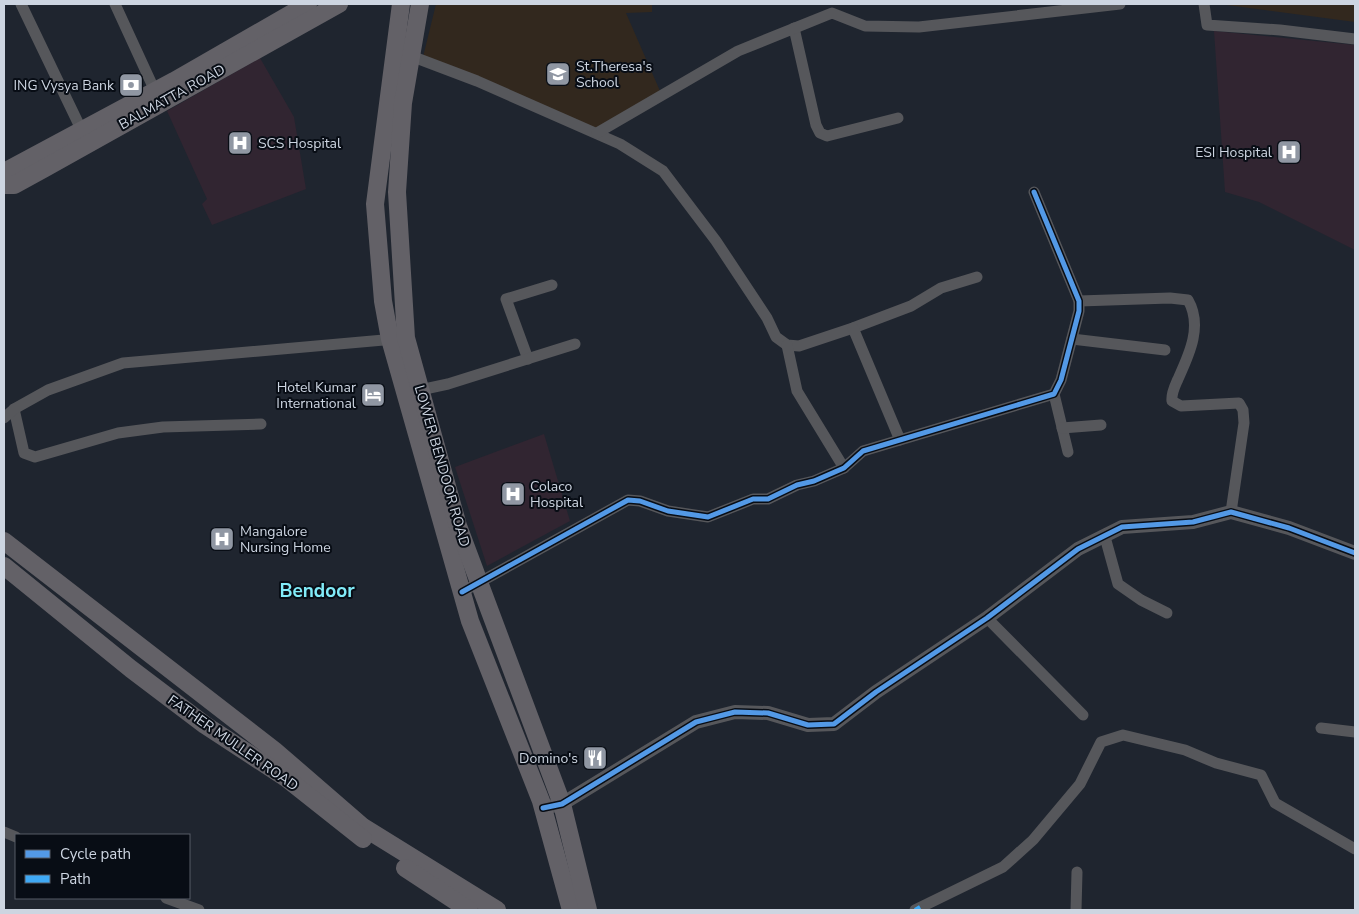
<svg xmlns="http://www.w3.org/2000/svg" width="1359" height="914" viewBox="0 0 1359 914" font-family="'Nunito Sans',sans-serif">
  <rect width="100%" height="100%" fill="#1f252f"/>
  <g fill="#32281e">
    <path d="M436,4h216v8l-26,1 34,78 -64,38 -173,-72z"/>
    <path d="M1219,4h136v18z"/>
  </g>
  <g fill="#312531">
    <path d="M1214,31l141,14v205l-96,-48 -34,-10z"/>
    <path d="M260,58l34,59 12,72 -94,36 -10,-21 5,-5 -40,-88z"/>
    <path d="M544,434l26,87 -83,45 -32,-99z"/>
  </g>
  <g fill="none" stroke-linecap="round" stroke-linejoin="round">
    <g stroke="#56575b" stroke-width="11">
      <path d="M21,4l61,127"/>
      <path d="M115,4l40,87"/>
      <path d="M1204,4l3,21 73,5 75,9"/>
      <path d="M794,28l22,97 4,8 7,3 71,-18"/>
      <path d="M411,56l66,25 143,63 43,27 53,70 51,77 9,19 11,8 12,1 54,-18 58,-22 30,-18 36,-11"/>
      <path d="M597,133l141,-82 94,-38 33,13 54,1 201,-23"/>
      <path d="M1079,301l91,-3 18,2c15,26 1,55 -10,79 -3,7 -7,14 -6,22l9,5 58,-3 4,7 1,13 -13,89"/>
      <path d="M853,328l47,112"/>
      <path d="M1072,339l93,11"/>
      <path d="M787,345l10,46 47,77"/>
      <path d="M528,359l-22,-60 46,-14"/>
      <path d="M420,390l28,-6 127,-40"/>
      <path d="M1054,394l14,58"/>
      <path d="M14,409l10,44 11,4 83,-24 45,-6 98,-3"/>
      <path d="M4,418l10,-9 34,-19 75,-27 272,-24"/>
      <path d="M1062,428l39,-3"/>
      <path d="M1105,537l13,47 23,16 26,13"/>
      <path d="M462,592l166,-92 12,1 28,10 40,6 45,-18h15l29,-14 17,-4 30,-13 19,-17 191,-57 7,-14 18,-69v-10l-45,-109"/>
      <path d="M987,618l96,97"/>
      <path d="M1321,728l34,4"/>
      <path d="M4,832l12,5"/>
      <path d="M166,898l33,12"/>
      <path d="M915,910l88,-43 30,-27 47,-56 21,-42 22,-7 62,15 31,13 45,12 14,28 80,46"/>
      <path d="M1076,910l1,-38"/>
    </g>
    <path stroke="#56575b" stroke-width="14" d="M543,808l19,-4 134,-82 39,-10 33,1 40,12 26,-1 42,-32 111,-74 91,-69 44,-22 71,-5 38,-10 58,16 66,25"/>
    <g stroke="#636167" stroke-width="18">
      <path d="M401,4l-26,200 8,97 7,38 80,282 71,180 30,109"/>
      <path d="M420,4l-17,99 -6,89 9,146 52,188 104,278 26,106"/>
      <path d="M4,172l170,-91 134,-77"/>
      <path d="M4,185h10l31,-17 294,-164"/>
      <path d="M4,541l270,209 89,77 134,83"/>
      <path d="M4,566l127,103 74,56 81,53 77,61"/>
      <path d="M405,868l64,42"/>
    </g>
    <path stroke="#3fa9f5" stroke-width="4" stroke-dasharray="8 4" stroke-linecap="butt" d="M915,910l5,-3"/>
    <defs>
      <g id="cycleway">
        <path d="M462,592l166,-92 12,1 28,10 40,6 45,-18h15l29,-14 17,-4 30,-13 19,-17 191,-57 7,-14 18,-69v-10l-45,-109"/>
        <path d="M543,808l19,-4 134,-82 39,-10 33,1 40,12 26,-1 42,-32 111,-74 91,-69 44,-22 71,-5 38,-10 58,16 66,25"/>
      </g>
    </defs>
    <use href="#cycleway" stroke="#080d15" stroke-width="8"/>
    <use href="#cycleway" stroke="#5399e6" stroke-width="5"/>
  </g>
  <defs>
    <symbol id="school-square" viewBox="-11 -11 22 22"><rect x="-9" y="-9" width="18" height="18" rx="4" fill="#9097a3" stroke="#080d15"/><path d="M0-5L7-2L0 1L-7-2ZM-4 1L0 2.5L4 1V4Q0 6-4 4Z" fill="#fff"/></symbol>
    <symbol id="bank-square" viewBox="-11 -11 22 22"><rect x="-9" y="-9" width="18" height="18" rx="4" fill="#9097a3" stroke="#080d15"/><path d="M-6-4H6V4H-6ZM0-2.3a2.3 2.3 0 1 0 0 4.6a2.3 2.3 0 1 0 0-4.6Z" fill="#fff"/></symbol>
    <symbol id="hospital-square" viewBox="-11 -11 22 22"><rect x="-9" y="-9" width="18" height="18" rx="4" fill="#9097a3" stroke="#080d15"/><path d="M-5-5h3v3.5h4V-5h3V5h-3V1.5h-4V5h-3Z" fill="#fff"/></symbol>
    <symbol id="hotel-square" viewBox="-11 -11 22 22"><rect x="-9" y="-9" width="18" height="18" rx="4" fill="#9097a3" stroke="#080d15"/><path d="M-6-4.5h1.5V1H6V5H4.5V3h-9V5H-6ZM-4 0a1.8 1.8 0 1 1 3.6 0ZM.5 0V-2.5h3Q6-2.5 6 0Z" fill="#fff"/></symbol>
    <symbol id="restaurant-square" viewBox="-11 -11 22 22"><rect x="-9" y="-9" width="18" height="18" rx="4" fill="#9097a3" stroke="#080d15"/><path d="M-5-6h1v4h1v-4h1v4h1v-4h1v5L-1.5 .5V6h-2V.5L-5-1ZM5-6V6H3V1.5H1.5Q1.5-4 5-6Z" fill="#fff"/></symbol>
  </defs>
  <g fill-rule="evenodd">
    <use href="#school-square" x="544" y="60" width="28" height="28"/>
    <use href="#bank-square" x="117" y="71" width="28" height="28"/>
    <use href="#hospital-square" x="226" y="129" width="28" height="28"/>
    <use href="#hospital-square" x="1275" y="138" width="28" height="28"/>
    <use href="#hotel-square" x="359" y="381" width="28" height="28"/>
    <use href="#hospital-square" x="499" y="480" width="28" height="28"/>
    <use href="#hospital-square" x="208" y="525" width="28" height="28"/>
    <use href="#restaurant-square" x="581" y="744" width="28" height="28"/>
  </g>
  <g text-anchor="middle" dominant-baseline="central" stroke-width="4" stroke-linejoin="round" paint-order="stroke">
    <g font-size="14" fill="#cdd5e1" stroke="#080d15" text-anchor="start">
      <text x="576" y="66">St.Theresa's<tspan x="576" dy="16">School</tspan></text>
      <text x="114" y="85" text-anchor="end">ING Vysya Bank</text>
      <text x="258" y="143">SCS Hospital</text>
      <text x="1272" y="152" text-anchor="end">ESI Hospital</text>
      <text x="356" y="387" text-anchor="end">Hotel Kumar<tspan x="356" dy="16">International</tspan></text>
      <text x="530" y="486">Colaco<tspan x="530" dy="16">Hospital</tspan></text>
      <text x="240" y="531">Mangalore<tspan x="240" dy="16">Nursing Home</tspan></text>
      <text x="578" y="758" text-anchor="end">Domino's</text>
    </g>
    <g font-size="14" fill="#cdd5e1" stroke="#080d15">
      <text transform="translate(172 97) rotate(-29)">BALMATTA ROAD</text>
      <text transform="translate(442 466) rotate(74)">LOWER BENDOOR ROAD</text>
      <text transform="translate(233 743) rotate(35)">FATHER MULLER ROAD</text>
    </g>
    <g font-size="19" font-weight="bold" fill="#81ebf8" stroke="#080d15">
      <text x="317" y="591">Bendoor</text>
    </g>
  </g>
  <rect width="1359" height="914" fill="none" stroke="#cdd5e1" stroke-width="10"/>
  <rect x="15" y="834" width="175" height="65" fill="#080d15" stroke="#575d67"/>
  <rect x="25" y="850" width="25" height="8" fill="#5399e6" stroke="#575d67"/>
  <text x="60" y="859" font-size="15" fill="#cdd5e1">Cycle path</text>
  <rect x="25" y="875" width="25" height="8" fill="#3fa9f5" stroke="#575d67"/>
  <text x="60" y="884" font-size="15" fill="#cdd5e1">Path</text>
</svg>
